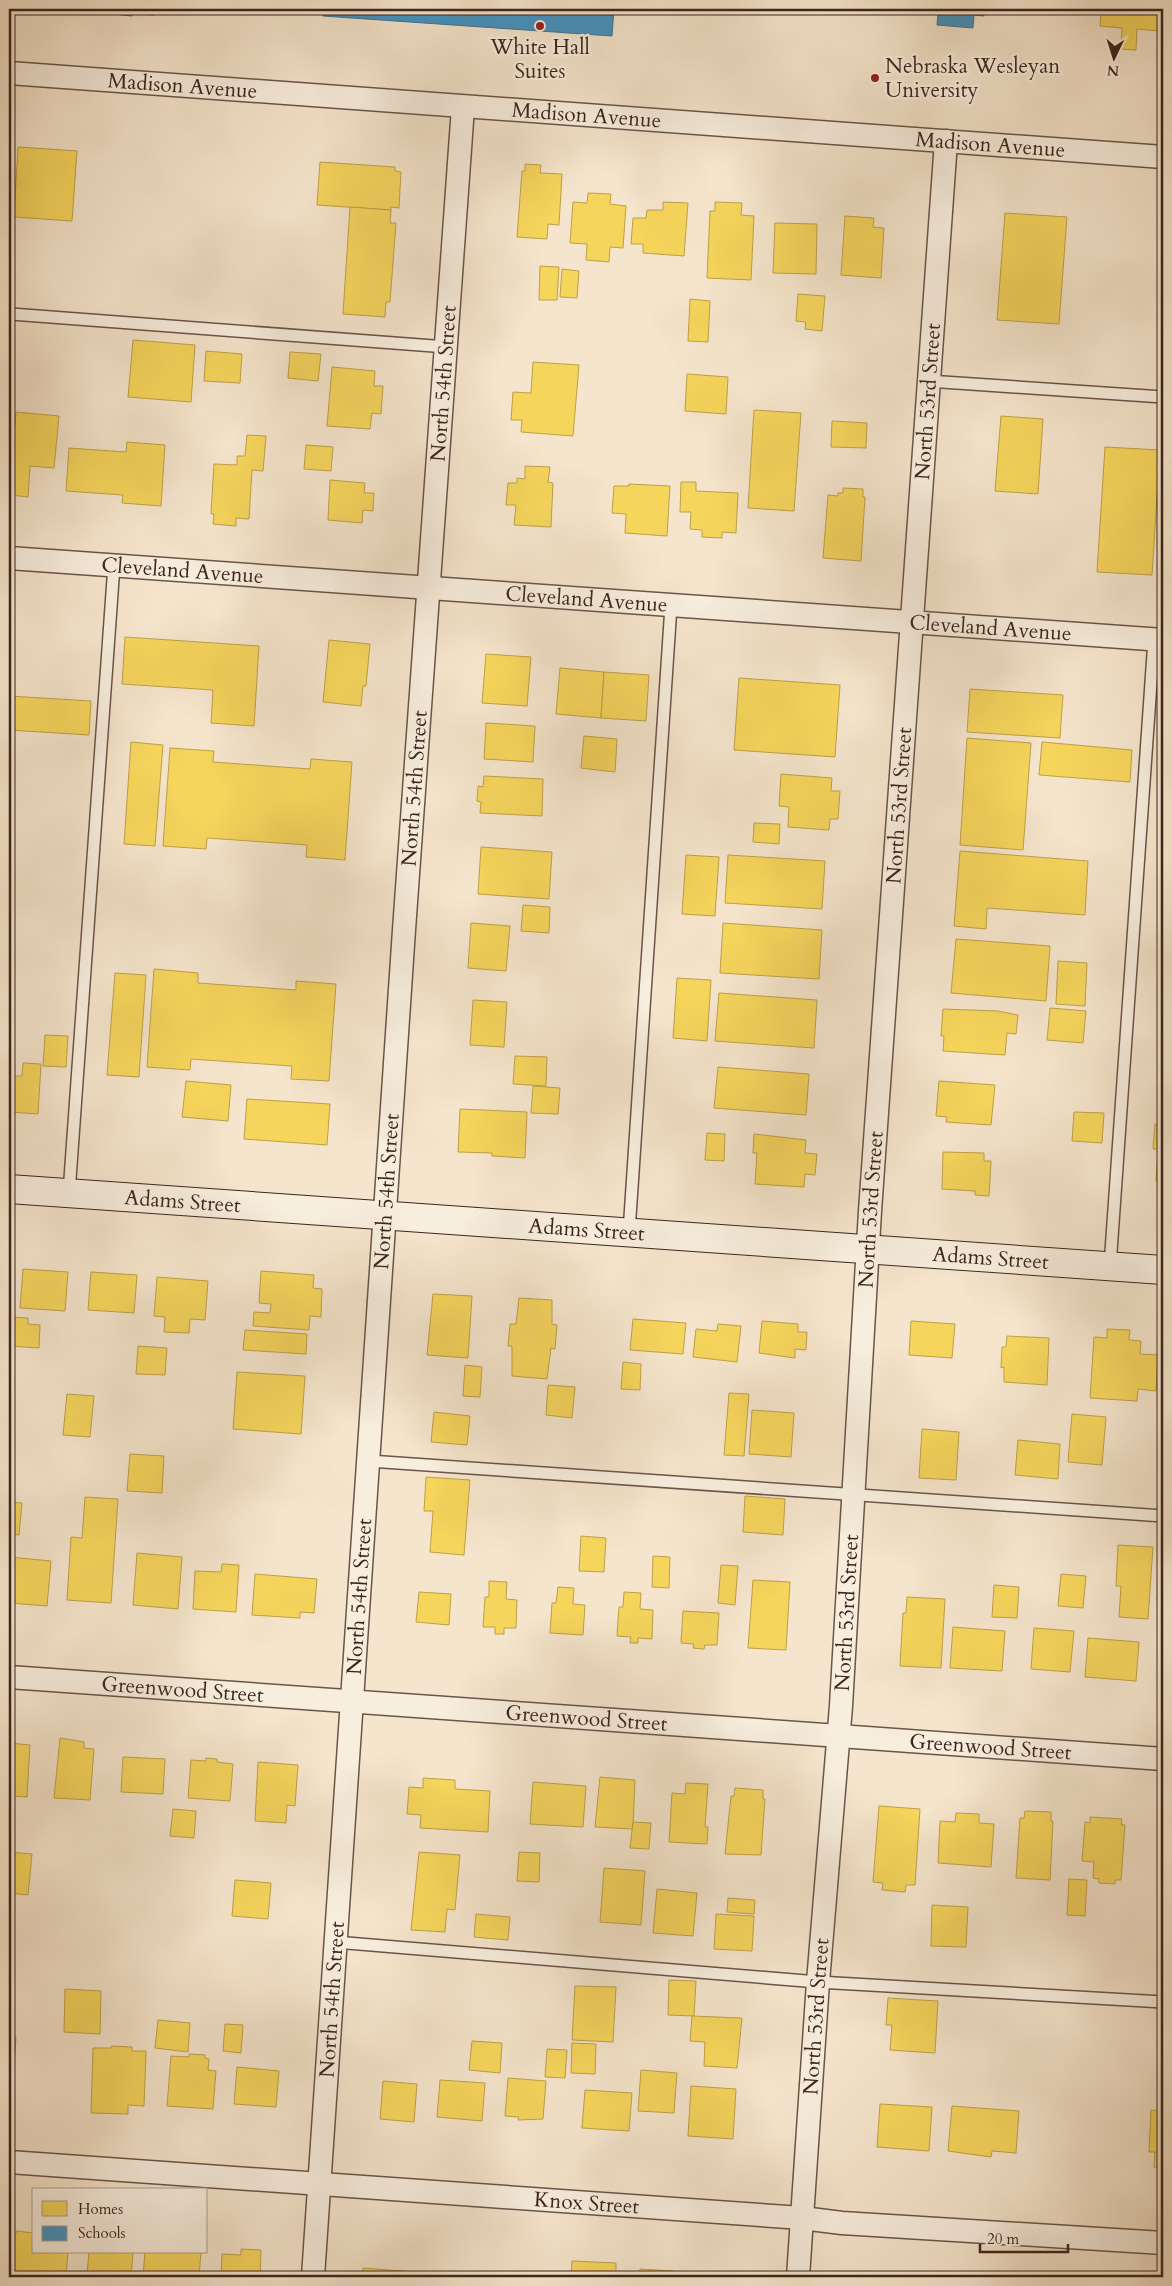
<svg xmlns="http://www.w3.org/2000/svg" width="1172" height="2286" viewBox="0 0 1172 2286" font-family="Cardo,serif">
  <rect width="100%" height="100%" fill="#f5e5cc"/>
  <filter id="stains"><feTurbulence type="fractalNoise" baseFrequency=".004" numOctaves="4"/><feColorMatrix values="0 0 0 0 .2 0 0 0 0 .09 0 0 0 0 .02 0 0 0 .5 -.17"/></filter>
  <radialGradient id="worn" r=".72"><stop offset=".6" stop-color="#630" stop-opacity="0"/><stop offset="1" stop-color="#630" stop-opacity=".3"/></radialGradient>
  <g fill="#f6d55c" stroke="#bea049">
    <path d="M1101,9h61l-2,22 -23,-2 -1,21 -15,-1 1,-21 -22,-2z"/>
    <path d="M18,147l59,4 -5,70 -58,-4z"/>
    <path d="M320,162l75,5v4l6,1 -2,36 -8,-1v3l-74,-5z"/>
    <path d="M525,164l16,1 -1,8 22,1 -3,51 -11,-1 -1,15 -30,-2 5,-66h3z"/>
    <path d="M588,193l23,1 -1,10 16,2 -3,42 -13,-1 -1,15 -23,-2 1,-16 -17,-1 3,-41 14,1z"/>
    <path d="M663,202l25,1 -4,53 -41,-3v-9h-12l2,-26h13l1,-8h16z"/>
    <path d="M715,202l27,1 -1,12 13,1 -3,64 -44,-2 3,-67h5z"/>
    <path d="M350,207l41,3 -1,13h6l-6,79h-4l-1,15 -42,-3z"/>
    <path d="M1005,213l62,4 -8,107 -62,-4z"/>
    <path d="M845,216l29,2 -1,9 11,1 -3,50 -40,-3z"/>
    <path d="M775,223l42,1 -1,50 -43,-1z"/>
    <path d="M540,266l19,1 -2,33h-18z"/>
    <path d="M562,269l17,2 -2,27 -17,-1z"/>
    <path d="M798,294l27,2 -3,35 -17,-2 1,-7 -10,-1z"/>
    <path d="M690,299l20,2 -2,41 -20,-1z"/>
    <path d="M133,340l62,5 -4,57 -63,-5z"/>
    <path d="M206,351l36,3 -2,29 -36,-2z"/>
    <path d="M290,352l31,2 -3,27 -30,-3z"/>
    <path d="M533,362l46,3 -6,71 -52,-4 1,-12h-11l2,-28 18,1z"/>
    <path d="M332,367l43,4 -1,15h9l-2,28 -9,-1 -2,16 -43,-3z"/>
    <path d="M687,374l41,3 -2,37 -41,-3z"/>
    <path d="M754,410l47,3 -7,98 -46,-3z"/>
    <path d="M16,412l43,4 -5,52 -24,-2 -2,31 -19,-2v-69h6z"/>
    <path d="M1001,416l42,3 -5,75 -43,-3z"/>
    <path d="M832,421l35,2 -1,25 -35,-1z"/>
    <path d="M247,435l19,1 -3,35 -11,-1 -3,49 -13,-1v8l-23,-2 1,-10h-3l3,-50 23,1v-9h8z"/>
    <path d="M127,442l38,3 -4,61 -39,-3 1,-8 -57,-4 3,-43 57,4z"/>
    <path d="M306,445l27,2 -2,24 -27,-2z"/>
    <path d="M1105,447l55,3 -8,125 -55,-3z"/>
    <path d="M525,466l25,1 -2,15 5,1 -2,44 -37,-2 2,-20h-10l2,-22h9v-5l8,1z"/>
    <path d="M330,480l35,3 -1,10h10l-1,18 -10,-1 -1,13 -34,-3z"/>
    <path d="M681,482h15v9l42,2 -2,40 -14,-1v6l-20,-1v-7l-12,-1 1,-17h-11z"/>
    <path d="M629,484l41,2 -3,50 -42,-3 1,-19 -14,-1 2,-27h15z"/>
    <path d="M843,488l20,1v8h2l-4,64 -38,-3 5,-63 10,1v-3h5z"/>
    <path d="M125,637l134,9 -5,80 -43,-3 2,-33 -91,-6z"/>
    <path d="M329,640l41,4 -4,42h-3l-2,20 -38,-4z"/>
    <path d="M486,654l45,3 -4,49 -45,-3z"/>
    <path d="M560,668l44,4 -3,46 -45,-4z"/>
    <path d="M604,672l45,3 -3,46 -45,-3z"/>
    <path d="M739,678l101,7 -5,72 -101,-7z"/>
    <path d="M970,689l93,6 -3,43 -93,-6z"/>
    <path d="M9,696l82,5 -2,34 -80,-5z"/>
    <path d="M486,723l49,3 -2,36 -49,-3z"/>
    <path d="M584,736l33,3 -2,33 -34,-4z"/>
    <path d="M967,738l64,5 -8,107 -63,-5z"/>
    <path d="M131,742l32,3 -8,101 -31,-2z"/>
    <path d="M1042,742l90,8 -2,32 -91,-7z"/>
    <path d="M170,748l44,3 -1,11 97,7 1,-10 41,3 -7,98 -39,-3 1,-12 -100,-7 -1,11 -43,-3z"/>
    <path d="M781,774l51,4 -1,13h9l-2,28h-8l-1,11 -41,-3 1,-20 -10,-1z"/>
    <path d="M484,776l59,3 -1,37 -62,-3 1,-11 -4,-1 1,-15 5,1z"/>
    <path d="M754,823l26,1 -1,20 -26,-2z"/>
    <path d="M481,847l71,5 -3,47 -71,-5z"/>
    <path d="M960,851l128,10 -3,54 -98,-7 -1,21 -32,-3z"/>
    <path d="M686,855l33,2 -4,59 -33,-2z"/>
    <path d="M728,855l97,6 -3,48 -97,-6z"/>
    <path d="M523,905l27,2 -1,26 -28,-2z"/>
    <path d="M471,923l39,3 -4,45 -38,-3z"/>
    <path d="M723,923l99,7 -3,49 -99,-6z"/>
    <path d="M956,939l94,7 -4,55 -95,-8z"/>
    <path d="M1058,961l29,2 -2,43 -29,-2z"/>
    <path d="M154,969l44,4v10l98,7v-9l40,3 -7,97 -38,-2 1,-13 -101,-7 -1,11 -43,-3z"/>
    <path d="M115,973l31,2 -7,102 -32,-2z"/>
    <path d="M677,978l34,2 -4,61 -34,-3z"/>
    <path d="M719,993l98,7 -3,48 -99,-7z"/>
    <path d="M473,1000l34,2 -3,45 -34,-2z"/>
    <path d="M1050,1008l36,3 -3,32 -36,-3z"/>
    <path d="M943,1009l55,2 20,4 -2,19 -9,-1 -2,22 -62,-4 1,-15h-3z"/>
    <path d="M45,1035l23,1 -2,31 -23,-1z"/>
    <path d="M515,1056l32,1 -1,29 -33,-2z"/>
    <path d="M23,1063l18,1 -3,50 -29,-2v-36h13z"/>
    <path d="M718,1067l91,7 -3,41 -92,-7z"/>
    <path d="M186,1081l45,4 -3,36 -46,-4z"/>
    <path d="M939,1081l56,4 -4,40 -45,-3 1,-5 -11,-1z"/>
    <path d="M533,1086l27,2 -2,26 -27,-1z"/>
    <path d="M247,1099l83,5 -3,41 -83,-6z"/>
    <path d="M460,1109l67,3 -2,46 -33,-2v-3l-34,-1z"/>
    <path d="M1074,1112l30,1 -2,30 -30,-2z"/>
    <path d="M1155,1124l8,1v24h-10z"/>
    <path d="M707,1133l18,1 -1,27 -19,-1z"/>
    <path d="M754,1134l52,6 -1,13 12,1 -2,21 -10,-1 -1,13 -49,-3 2,-31h-4z"/>
    <path d="M943,1152l41,1v8h7l-2,35 -14,-1v-4l-33,-2z"/>
    <path d="M1158,1152h5v29h-7z"/>
    <path d="M23,1269l45,3 -3,39 -45,-3z"/>
    <path d="M261,1271l53,4 -1,13 9,1 -1,28 -11,-1 -1,14 -56,-4 1,-14 16,1 1,-9 -12,-1z"/>
    <path d="M91,1272l46,3 -3,38 -46,-3z"/>
    <path d="M157,1277l51,4 -3,39 -15,-1 -1,14 -25,-1 1,-15 -11,-1z"/>
    <path d="M433,1294l39,2 -4,62 -41,-3z"/>
    <path d="M519,1298l33,2v24l5,1 -2,24 -4,-1 -4,31 -35,-3v-30h-4l2,-22h6z"/>
    <path d="M9,1317l19,1v6l12,1 -1,23 -30,-2z"/>
    <path d="M633,1319l53,4 -3,31 -53,-4z"/>
    <path d="M762,1321l36,3v8h9l-1,18 -11,-1v9l-36,-5z"/>
    <path d="M911,1321l44,3 -3,34 -43,-3z"/>
    <path d="M718,1324l23,2 -4,36 -44,-5 3,-28 21,2z"/>
    <path d="M1107,1329l23,1 -1,10 12,1 -1,13 18,1 -2,36 -18,-2 -1,12 -47,-3 4,-61 13,1z"/>
    <path d="M245,1330l62,4 -1,20 -63,-4z"/>
    <path d="M1007,1336l42,2 -2,47 -43,-3v-15l-3,1 1,-21h4z"/>
    <path d="M138,1346l29,2 -2,27 -29,-1z"/>
    <path d="M623,1362l18,2 -1,26 -19,-1z"/>
    <path d="M465,1365l17,2 -2,30 -17,-1z"/>
    <path d="M237,1372l68,4 -4,58 -68,-5z"/>
    <path d="M548,1385l27,2 -3,31 -26,-3z"/>
    <path d="M729,1393l20,1 -5,62 -20,-1z"/>
    <path d="M67,1394l27,2 -4,41 -27,-2z"/>
    <path d="M752,1410l42,3 -3,44 -42,-3z"/>
    <path d="M434,1412l36,4 -3,29 -36,-3z"/>
    <path d="M1072,1414l34,3 -4,48 -34,-3z"/>
    <path d="M922,1429l37,3 -3,48 -37,-2z"/>
    <path d="M1018,1440l42,4 -2,35 -43,-4z"/>
    <path d="M130,1454l34,2 -2,37 -35,-2z"/>
    <path d="M426,1477l44,3 -6,75 -34,-3 3,-41h-9z"/>
    <path d="M745,1496l40,3 -2,36 -40,-3z"/>
    <path d="M85,1497l33,2 -7,104 -44,-3 4,-63 11,1z"/>
    <path d="M9,1502l13,1 -3,32 -10,-1z"/>
    <path d="M581,1536l25,2 -2,34 -25,-1z"/>
    <path d="M1118,1545l35,2 -5,72 -29,-2 2,-31h-5z"/>
    <path d="M137,1553l45,4 -4,52 -45,-4z"/>
    <path d="M653,1556l17,1 -1,31 -17,-1z"/>
    <path d="M9,1557l42,4 -4,45 -38,-3z"/>
    <path d="M1160,1563h3v39l-6,-1z"/>
    <path d="M222,1564l17,1 -3,47 -43,-3 2,-38 26,1z"/>
    <path d="M721,1565l17,1 -3,39 -17,-2z"/>
    <path d="M255,1574l62,5 -3,34 -14,-1v6l-48,-3z"/>
    <path d="M1061,1574l25,2 -3,32 -25,-2z"/>
    <path d="M753,1580l37,2 -4,68 -38,-2z"/>
    <path d="M489,1581l18,1 -1,17 11,1 -1,28h-12v6h-9v-7h-12l2,-30h4z"/>
    <path d="M994,1585l25,2 -2,31 -25,-1z"/>
    <path d="M558,1587l16,1 -1,16 12,1 -2,30 -33,-2 2,-30h4z"/>
    <path d="M419,1592l32,2 -2,31 -33,-3z"/>
    <path d="M624,1592l17,1 -1,16 13,1 -1,29 -14,-1v5h-8l1,-6 -14,-1 2,-29h4z"/>
    <path d="M907,1597l38,2 -4,69 -41,-2 3,-53h3z"/>
    <path d="M683,1611l36,2 -2,32h-12l-1,4 -11,-1 1,-4 -13,-1z"/>
    <path d="M953,1627l52,4 -3,40 -52,-3z"/>
    <path d="M1034,1628l40,3 -4,41 -39,-3z"/>
    <path d="M1088,1638l51,4 -3,39 -51,-4z"/>
    <path d="M60,1738l24,4v6l10,1 -4,51 -36,-2z"/>
    <path d="M9,1743l21,2 -3,52 -18,-1z"/>
    <path d="M123,1757l42,2 -2,35 -42,-2z"/>
    <path d="M206,1758l11,1v3l16,2 -3,37 -42,-3 3,-38 15,1z"/>
    <path d="M258,1762l40,3 -3,41 -8,-1 -1,18 -31,-2z"/>
    <path d="M600,1777l35,3 -2,49 -38,-2z"/>
    <path d="M423,1778l32,2v9l35,2 -2,41 -68,-4 1,-13 -14,-1 2,-27 14,1z"/>
    <path d="M533,1782l53,4 -3,41 -53,-3z"/>
    <path d="M686,1783l22,1 -3,43h3l-1,17 -38,-2 3,-49 13,1z"/>
    <path d="M735,1788l28,2v9h2l-4,56 -36,-1 6,-58h3z"/>
    <path d="M879,1806l41,3 -5,76h-9l-1,7 -23,-2 1,-7 -10,-1z"/>
    <path d="M173,1809l23,2 -2,27 -24,-2z"/>
    <path d="M1025,1811l26,1v9h2l-3,59 -34,-2 4,-60h4z"/>
    <path d="M956,1813l23,1v9l15,1 -3,43 -53,-4 2,-42 15,1z"/>
    <path d="M1090,1817l32,2 -1,6h4l-4,55h-6v4l-16,-1v-4l-6,-1 1,-16 -12,-1 3,-39 5,1z"/>
    <path d="M633,1822l18,1 -2,26 -19,-1z"/>
    <path d="M9,1852l23,2 -4,41 -19,-2z"/>
    <path d="M419,1852l41,3 -5,55 -8,-1 -2,23 -34,-2z"/>
    <path d="M519,1852l21,1 -1,29 -22,-1z"/>
    <path d="M604,1868l41,3 -4,54 -41,-3z"/>
    <path d="M1069,1879l18,1 -2,36 -18,-1z"/>
    <path d="M235,1880l36,3 -3,36 -36,-3z"/>
    <path d="M657,1889l40,4 -4,43 -40,-3z"/>
    <path d="M728,1898l27,2 -1,14 -27,-2z"/>
    <path d="M932,1905l36,2 -2,40 -35,-1z"/>
    <path d="M476,1914l34,3 -2,23 -34,-3z"/>
    <path d="M716,1914l38,2 -2,35 -38,-2z"/>
    <path d="M669,1980l27,1 -2,35 -26,-1z"/>
    <path d="M575,1986l41,1 -3,55 -41,-2z"/>
    <path d="M65,1989l36,2 -1,43 -36,-2z"/>
    <path d="M888,1998l50,3 -3,52 -45,-3 2,-25h-6z"/>
    <path d="M692,2016l50,2 -5,50 -33,-2 1,-24 -15,-1z"/>
    <path d="M158,2020l32,3 -2,29 -33,-4z"/>
    <path d="M225,2024l18,1 -2,28 -18,-2z"/>
    <path d="M9,2036l7,1 -3,48 -4,-1z"/>
    <path d="M472,2041l30,2 -2,30 -31,-3z"/>
    <path d="M572,2043l24,1 -1,30 -24,-1z"/>
    <path d="M111,2046l21,1v4h14l-2,55 -16,-1v9l-37,-1 2,-65h18z"/>
    <path d="M547,2049l20,1 -2,28 -20,-1z"/>
    <path d="M189,2054l16,1v3l4,1 -1,11 8,1 -3,38 -46,-3 4,-50 18,1z"/>
    <path d="M237,2067l42,4 -3,36 -42,-3z"/>
    <path d="M641,2070l36,3 -3,40 -36,-2z"/>
    <path d="M508,2078l38,3 -3,38 -25,1 1,-3 -14,-1z"/>
    <path d="M440,2080l45,3 -3,38 -45,-4z"/>
    <path d="M383,2081l34,3 -3,38 -34,-3z"/>
    <path d="M691,2086l45,3 -3,50 -45,-3z"/>
    <path d="M585,2090l47,3 -3,38 -47,-3z"/>
    <path d="M880,2104l52,3 -3,44 -52,-4z"/>
    <path d="M952,2106l67,5 -3,42 -24,-2 -1,6 -43,-6z"/>
    <path d="M1151,2110l12,1v56h-9l1,-15h-6z"/>
    <path d="M16,2231l18,2v19h34l-2,25 -26,-2v2h-29v-4h-2v-39h7z"/>
    <path d="M241,2249l20,1 -1,27h-39l1,-23 19,1z"/>
    <path d="M89,2252h44l-2,25 -44,-2z"/>
    <path d="M145,2252h56l-2,25h-56z"/>
    <path d="M572,2261l44,2v14h-45z"/>
    <path d="M363,2268l65,5 -1,4h-64z"/>
    <path d="M640,2269l34,2v6h-35z"/>
    <path d="M479,2273l27,1v3h-27z"/>
  </g>
  <g fill="#4393c3" stroke="#417291">
    <path d="M64,9h100h-10v6l-22,-1v2z"/>
    <path d="M323,9h291l-2,27 -289,-20z"/>
    <path d="M929,9h55v7l-10,-1 -1,13 -36,-3 1,-12 -9,-1z"/>
  </g>
  <g fill="none" stroke-linecap="round" stroke-linejoin="round">
    <defs>
      <g id="lane">
        <path d="M11,314l436,33"/>
        <path d="M928,381l235,16"/>
        <path d="M69,1193l45,-628"/>
        <path d="M629,1232l42,-626"/>
        <path d="M1110,1266l44,-626"/>
        <path d="M369,1461l794,55"/>
        <path d="M335,1942l483,40 345,20"/>
      </g>
      <g id="street">
        <path id="s1" d="M9,73l1154,84"/>
        <path id="s2" d="M9,558l1154,82"/>
        <path id="s3" d="M9,1677l1154,82"/>
        <path id="s4" d="M9,2162l793,56 40,5 321,20"/>
        <path id="s5" d="M313,2277l91,-1347 59,-823"/>
        <path id="s6" d="M798,2277l20,-295 23,-276 29,-495 76,-1070"/>
      </g>
      <g id="secondary">
        <path id="s7" d="M9,1189l1154,81"/>
      </g>
    </defs>
    <use href="#lane" stroke="#6a5549" stroke-width="14"/>
    <use href="#street" stroke="#6a5549" stroke-width="25"/>
    <use href="#secondary" stroke="#3b251d" stroke-width="30"/>
    <use href="#lane" stroke="#f8eede" stroke-width="11"/>
    <use href="#street" stroke="#f8eede" stroke-width="22"/>
    <use href="#secondary" stroke="#f8eede" stroke-width="28"/>
  </g>
  <g fill="#8f2418" stroke="#f8eede" stroke-width="2">
    <circle cx="540" cy="26" r="5"/>
    <circle cx="875" cy="78" r="5"/>
  </g>
  <g text-anchor="middle" dominant-baseline="central" stroke-width="5" stroke-linejoin="round" paint-order="stroke">
    <g font-size="21" fill="#3b251d" stroke="#f8eede">
      <text x="540" y="47">White Hall<tspan x="540" dy="24">Suites</tspan></text>
      <text x="885" y="66" text-anchor="start">Nebraska Wesleyan<tspan x="885" dy="24">University</tspan></text>
    </g>
    <g font-size="21" fill="#3b251d" stroke="#f8eede">
      <text stroke="none"><textPath href="#s1" startOffset="174">Madison Avenue</textPath></text>
      <text stroke="none"><textPath href="#s1" startOffset="579">Madison Avenue</textPath></text>
      <text stroke="none"><textPath href="#s1" startOffset="984">Madison Avenue</textPath></text>
      <text stroke="none"><textPath href="#s5" startOffset="1898">North 54th Street</textPath></text>
      <text stroke="none"><textPath href="#s6" startOffset="1880">North 53rd Street</textPath></text>
      <text stroke="none"><textPath href="#s2" startOffset="174">Cleveland Avenue</textPath></text>
      <text stroke="none"><textPath href="#s2" startOffset="579">Cleveland Avenue</textPath></text>
      <text stroke="none"><textPath href="#s2" startOffset="984">Cleveland Avenue</textPath></text>
      <text stroke="none"><textPath href="#s5" startOffset="1492">North 54th Street</textPath></text>
      <text stroke="none"><textPath href="#s6" startOffset="1475">North 53rd Street</textPath></text>
      <text stroke="none"><textPath href="#s5" startOffset="1088">North 54th Street</textPath></text>
      <text stroke="none"><textPath href="#s7" startOffset="174">Adams Street</textPath></text>
      <text stroke="none"><textPath href="#s6" startOffset="1070">North 53rd Street</textPath></text>
      <text stroke="none"><textPath href="#s7" startOffset="579">Adams Street</textPath></text>
      <text stroke="none"><textPath href="#s7" startOffset="984">Adams Street</textPath></text>
      <text stroke="none"><textPath href="#s5" startOffset="682">North 54th Street</textPath></text>
      <text stroke="none"><textPath href="#s6" startOffset="666">North 53rd Street</textPath></text>
      <text stroke="none"><textPath href="#s3" startOffset="174">Greenwood Street</textPath></text>
      <text stroke="none"><textPath href="#s3" startOffset="579">Greenwood Street</textPath></text>
      <text stroke="none"><textPath href="#s3" startOffset="984">Greenwood Street</textPath></text>
      <text stroke="none"><textPath href="#s5" startOffset="278">North 54th Street</textPath></text>
      <text stroke="none"><textPath href="#s6" startOffset="261">North 53rd Street</textPath></text>
      <text stroke="none"><textPath href="#s4" startOffset="579">Knox Street</textPath></text>
    </g>
  </g>
  <rect width="1172" height="2286" fill="none" stroke="#f5e5cc" stroke-width="30"/>
  <rect x="10" y="10" width="1152" height="2266" fill="none" stroke="#3b251d" stroke-width="2.5"/>
  <rect x="15" y="15" width="1142" height="2256" fill="none" stroke="#3b251d"/>
  <rect x="32" y="2188" width="175" height="65" fill="#f8eede" stroke="#ac9e91"/>
  <rect x="42" y="2201" width="25" height="15" fill="#f6d55c" stroke="#ac9e91"/>
  <text x="78" y="2214" font-size="15" fill="#3b251d">Homes</text>
  <rect x="42" y="2226" width="25" height="15" fill="#4393c3" stroke="#ac9e91"/>
  <text x="78" y="2238" font-size="15" fill="#3b251d">Schools</text>
  <g transform="translate(1114 58) rotate(184)" stroke="#f8eede" stroke-width="4" paint-order="stroke">
  <path d="M0-4L9 19L0 12L-9 19Z" fill="#3b251d"/>
  <text y="-8" font-size="14" font-weight="bold" text-anchor="middle" fill="#3b251d">N</text>
  </g>
  <path d="M980 2244v8h88v-8" fill="none" stroke="#3b251d" stroke-width="2.5"/>
  <text x="987" y="2244" font-size="15" fill="#3b251d" stroke="#f8eede" stroke-width="4" paint-order="stroke">20 m</text>
  <rect width="100%" height="100%" filter="url(#stains)"/>
  <rect width="100%" height="100%" fill="url(#worn)"/>
</svg>
